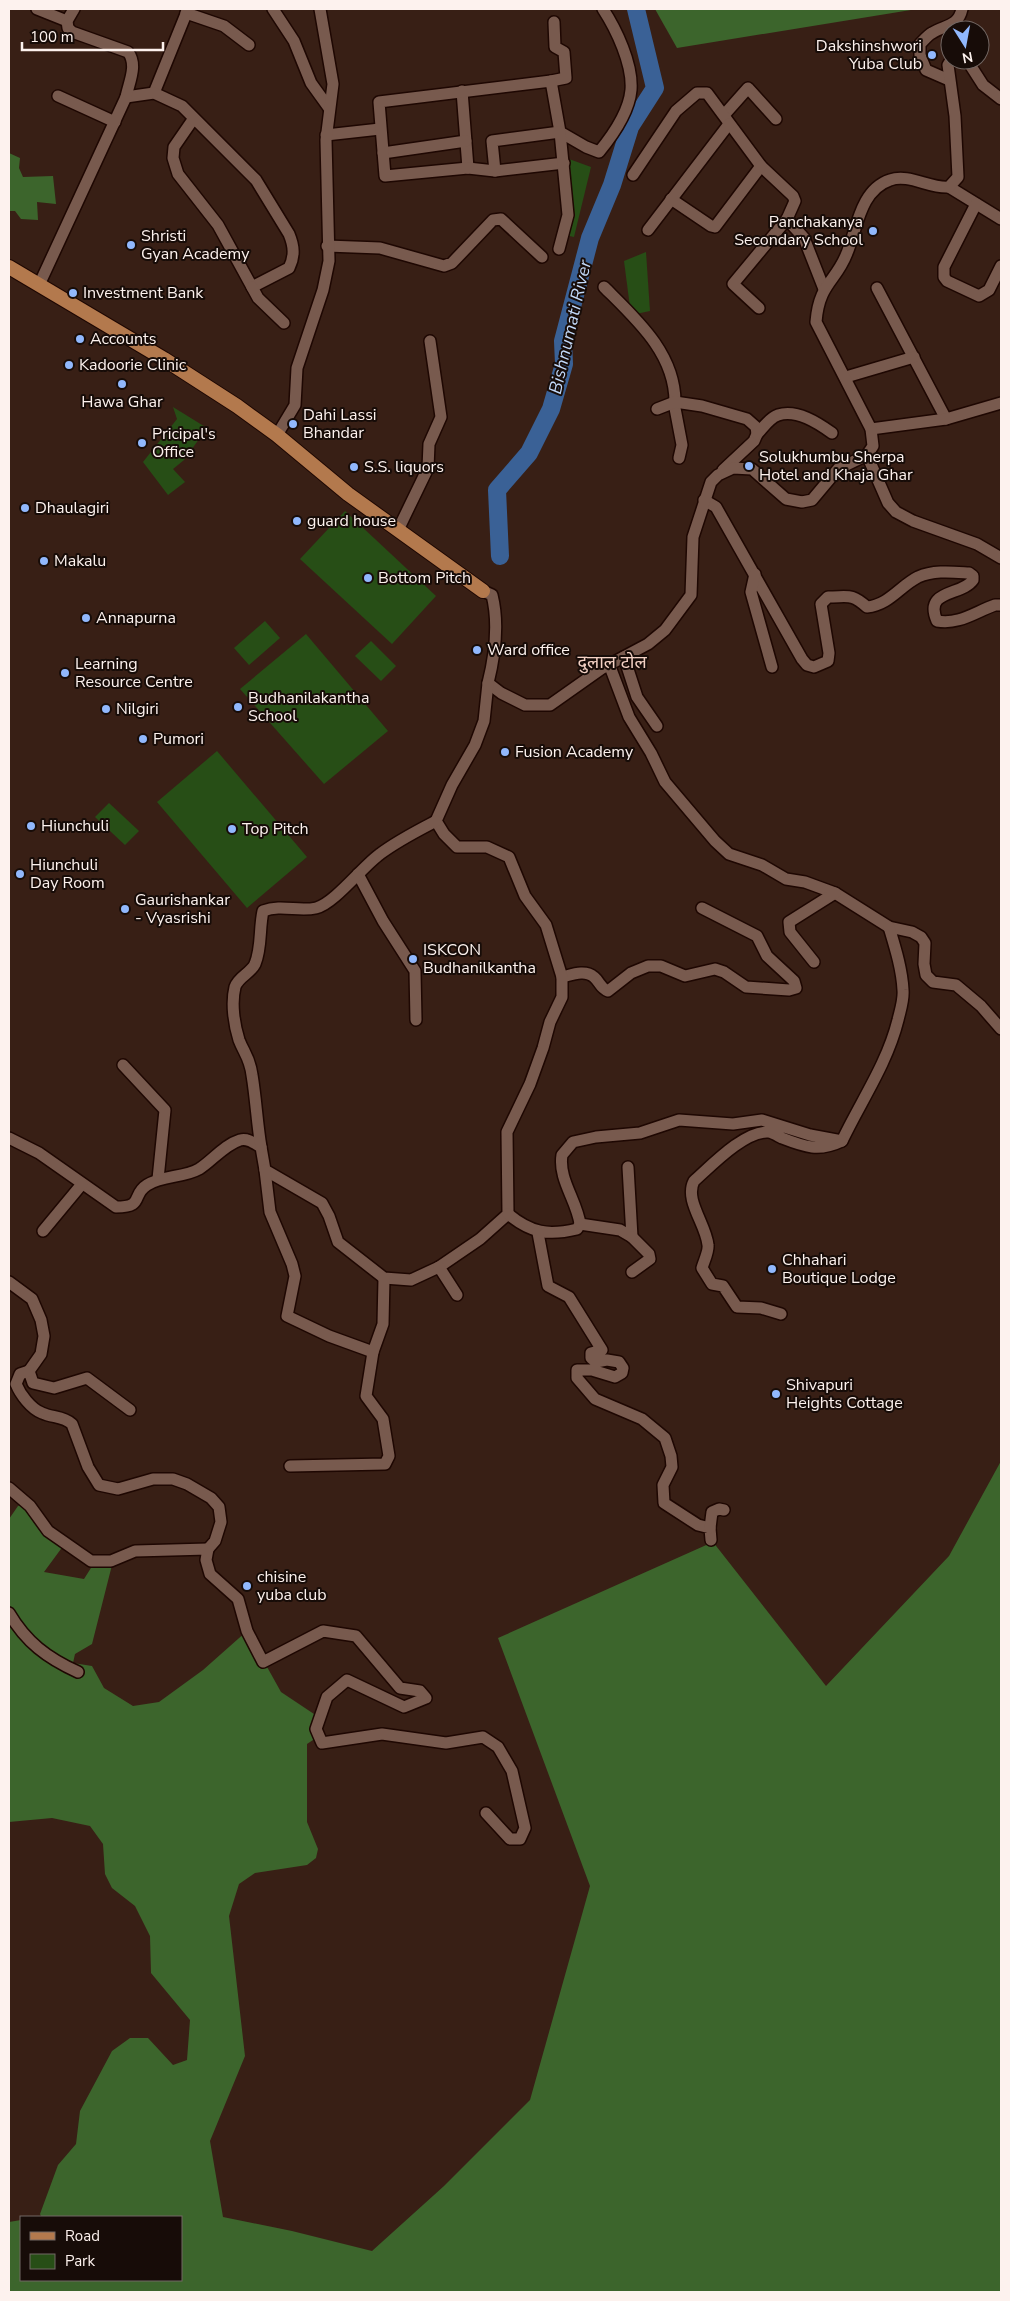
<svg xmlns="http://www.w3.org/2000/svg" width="1010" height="2301" viewBox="0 0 1010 2301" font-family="'Nunito Sans','Noto Sans Devanagari',sans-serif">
  <rect width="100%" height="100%" fill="#381f15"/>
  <g fill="#274e16">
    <path d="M569,159l22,8 -17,70 -9,-2 5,-57z"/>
    <path d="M646,252l4,59 -19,4 -7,-54z"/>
    <path d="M173,407l34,21 -23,32 -11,9 12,13 -17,13 -25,-33 34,-43z"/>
    <path d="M345,511l91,85 -44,48 -92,-85z"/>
    <path d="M265,621l15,17 -31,27 -15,-17z"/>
    <path d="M306,634l82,97 -64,53 -84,-95z"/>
    <path d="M371,641l25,25 -15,15 -26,-25z"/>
    <path d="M217,751l90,106 -60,51 -90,-106z"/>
    <path d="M109,803l30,28 -14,14 -30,-28z"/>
  </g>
  <g fill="#3c652c">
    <path d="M655,9h262l-240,39z"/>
    <path d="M9,153l11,5 -1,10 4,9 30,-1 3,28 -19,-2 1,18 -17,-1 -6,-8h-6z"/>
    <path d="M1001,1461v831h-992v-70l12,-2v60h160v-63h-147l7,-1 -1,-2 18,-49 18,-21 4,-33 32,-60 18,-13h18l25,27 14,-5 3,-40 -39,-47 -1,-37 -15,-30 -23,-18 -7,-14 -2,-30 -13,-18 -38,-8 -43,4v-303l9,-13 11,-6 24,29 16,9 -25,34 40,7 12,-19 16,5 -20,79 -17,10 -2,9 19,3 12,22 29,18 26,-4 44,-32 44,-39 34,61 39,26 -1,18 -12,8v78l11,27 -2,9 -9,7 -52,8 -16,11 -10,32 16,140 -35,85 13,76 69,14 80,20 72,-65 86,-86 60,-214 -92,-248 215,-96 113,144 123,-130z"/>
  </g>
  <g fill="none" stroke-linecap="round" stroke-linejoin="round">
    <path stroke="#3a6196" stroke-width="18" d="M500,556l-3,-66 32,-37 22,-44 13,-45 -1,-23 27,-103 22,-53 18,-58 25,-39 -19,-79"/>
    <defs>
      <g id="minor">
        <path d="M37,9l30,12"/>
        <path d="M273,9l21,32 17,42 18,25"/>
        <path d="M186,13l38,13 25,19"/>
        <path d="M967,60l16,25 18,14"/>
        <path d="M949,80l-23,-10 -6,-15v-11c4,-4 8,-9 12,-11 13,-8 26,-6 30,-24"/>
        <path d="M551,81l15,-3 -2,-26 -9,-5 -1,-25"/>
        <path d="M462,91l6,77"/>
        <path d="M154,93l34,-84"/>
        <path d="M58,96l57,26"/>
        <path d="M126,97l28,-4 28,13 74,74 33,54c5,12 6,22 0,34l-37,19 -34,-62 -40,-51 -5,-16 1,-11 20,-29"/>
        <path d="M724,115l24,-27 28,31"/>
        <path d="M326,135l54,-6"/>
        <path d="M383,153l83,-12"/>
        <path d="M564,163l-69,8 -27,-3 -83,8 -6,-74 172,-21 9,51 26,15 13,5c14,-17 30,-40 32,-62 2,-26 -15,-61 -28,-81"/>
        <path d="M495,171l-3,-30 68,-9 8,83 -9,34"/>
        <path d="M633,175l43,-64 21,-18h10l54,73 32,30 2,5 -8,18 17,19 20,51"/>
        <path d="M949,187l52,32"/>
        <path d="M671,199l40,27 4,1 46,-61"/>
        <path d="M976,204l-32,63v10l3,4 32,15 10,-6 12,-24"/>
        <path d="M648,230l81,-106"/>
        <path d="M327,246l53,2 64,18 8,-3 41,-43 8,-1 41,38"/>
        <path d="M39,285l87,-188c3,-15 12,-32 2,-45l-56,-20 -4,-4 -1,-7 7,-12"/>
        <path d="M252,287l6,11 26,25"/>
        <path d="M604,287c32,32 71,66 71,115"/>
        <path d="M877,288l69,131"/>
        <path d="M759,308l-26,-24 54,-65"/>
        <path d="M846,377l68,-20"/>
        <path d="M674,403l8,42 -3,13"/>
        <path d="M657,409l18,-7 27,4 45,13 9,8 1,7 -3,7 -31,29"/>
        <path d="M871,429l75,-10 55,-16"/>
        <path d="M757,434c6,-6 12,-16 21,-19 19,-6 40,8 54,18"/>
        <path d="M277,435l18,-30 2,-37 26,-78 6,-29 -3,-121 7,-56 -13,-75"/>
        <path d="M867,455l21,48 8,9 17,9 64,23 24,14"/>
        <path d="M704,500l12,7 86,152 5,6 7,2 14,-6 1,-8 -8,-49 7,-7c21,0 23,-4 39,10 22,-2 33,-21 51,-30 16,-7 34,-5 51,-4l4,3v4c-11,16 -50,9 -36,41 22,4 38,-9 58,-16h6"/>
        <path d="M398,530l30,-62 1,-24 12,-27 -11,-76"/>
        <path d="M755,574l-4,18 21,75"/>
        <path d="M483,591l9,4c7,28 3,60 -4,88l13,10 24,12h25l51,-36 47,-25 17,-14 26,-35 2,-58 18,-55 7,-7 15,-7 19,1 34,30 16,3 10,-2 26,-31 29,-14 6,-9 -2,-17 -55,-107c3,-39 20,-40 31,-69 10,-24 13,-63 43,-73 19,-7 40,9 59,7l9,-10 -3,-61 -7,-51 3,-5"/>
        <path d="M624,657l13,40 20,29"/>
        <path d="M609,664l20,53 22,36 14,29 50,59 14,13 33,11 24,14 19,3 30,11 54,34 23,5 9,5 4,6 -1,21 2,11 7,7 23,3 25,21 20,23"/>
        <path d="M358,874l25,47 32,50 1,49"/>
        <path d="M814,962l-24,-30 -1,-10 46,-29"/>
        <path d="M562,977c9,-2 23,-8 32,0 6,5 6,11 14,14l23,-18 17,-7h13l24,10 30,-7 9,3 22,15 43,3 7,-2 -2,-7 -27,-25 -10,-20 -55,-28"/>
        <path d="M123,1065l42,45 -7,69"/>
        <path d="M9,1138l30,15 77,54c29,0 15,-12 31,-22 16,-10 36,-7 52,-16 13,-8 25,-24 41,-29 8,-2 14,3 21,7l4,23 57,33 7,13 9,26 46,36 27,2 28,-13 41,-28 28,-25 -1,-82 23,-48 13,-36 7,-26 12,-25v-20l-16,-52 -21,-29 -16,-39 -22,-10h-30l-13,-13 -8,-13 16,-36 23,-40 9,-24 4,-38"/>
        <path d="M842,1141c19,-40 45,-77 56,-121 2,-9 6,-20 5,-30 -1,-21 -8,-43 -14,-63"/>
        <path d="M261,1147c-4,-24 -5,-48 -9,-72 -2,-17 -8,-22 -13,-35 -5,-16 -8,-37 -4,-53 3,-10 16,-14 20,-23 7,-17 4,-35 8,-53 19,-7 35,1 53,-3 18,-4 47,-42 64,-54 17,-13 37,-23 56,-33"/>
        <path d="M265,1170l5,42 22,52 3,12 -8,40 42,20 44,16"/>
        <path d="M508,1214c23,19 40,22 69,15l3,-5c-3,-23 -22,-45 -18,-69l11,-13 23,-5 44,-4 39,-13 54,4 29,-4 48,15 32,6c-23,11 -37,6 -60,-3 -4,-2 -10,-6 -14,-6 -24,-1 -57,34 -74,49 -10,19 12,43 14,64 1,6 -4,16 -6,23l10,16 11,2 14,21 24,1 20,6"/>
        <path d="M580,1224l40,6 12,7 -4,-70"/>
        <path d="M43,1231l39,-47"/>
        <path d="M538,1233l10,53 21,11 33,53 -11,3v5l5,4 11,-2 12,2 4,6 -1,5 -7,4 -23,-7h-15v8l18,21 47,20 23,19 6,18 1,11 -9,18 1,18 34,22 12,3 1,12"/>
        <path d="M439,1267l18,28"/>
        <path d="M632,1272l18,-13 -1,-5 -17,-17"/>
        <path d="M9,1282l23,17 9,21 3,16 -3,18 -12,17 4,12 21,5 33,-10 43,32"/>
        <path d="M29,1371l-9,3 -4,10c4,10 15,25 26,29 11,5 21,3 30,11l16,43 11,18 19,4 35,-10h20l14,5 24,14 8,9 2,15 -6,19 -7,8"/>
        <path d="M290,1466l95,-2 4,-8 -6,-37 -17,-23 7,-44 10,-28 1,-46"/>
        <path d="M9,1488l21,18 18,25 43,30h20l24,-10 73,-2 -2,11 4,14 28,25 9,32 16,31 60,-31 33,5 44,52 20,3 6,7 -22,9 -57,-27 -20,17 -11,32 6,14 60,-9 64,9 37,-6 15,10 14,24 13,57 -5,11h-10l-24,-26"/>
        <path d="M710,1528l2,-16 7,-3 5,1"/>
        <path d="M9,1613c17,29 38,45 69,59"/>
      </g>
      <path id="major" d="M9,267l155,92 73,47 40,29 71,59 135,97"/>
    </defs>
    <use href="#minor" stroke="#1e0702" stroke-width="14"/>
    <use href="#major" stroke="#1e0702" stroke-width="16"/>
    <use href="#minor" stroke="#785a4e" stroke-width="11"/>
    <use href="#major" stroke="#b3794d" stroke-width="14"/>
  </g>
  <g fill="#91b8fd" stroke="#170c08" stroke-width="2">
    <circle cx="932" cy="55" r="5"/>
    <circle cx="873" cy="231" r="5"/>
    <circle cx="131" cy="245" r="5"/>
    <circle cx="73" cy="293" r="5"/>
    <circle cx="80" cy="339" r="5"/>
    <circle cx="69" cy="365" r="5"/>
    <circle cx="122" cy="384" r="5"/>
    <circle cx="293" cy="424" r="5"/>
    <circle cx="142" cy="443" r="5"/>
    <circle cx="749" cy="466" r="5"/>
    <circle cx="354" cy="467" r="5"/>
    <circle cx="25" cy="508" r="5"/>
    <circle cx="297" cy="521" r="5"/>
    <circle cx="44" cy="561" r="5"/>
    <circle cx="368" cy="578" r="5"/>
    <circle cx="86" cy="618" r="5"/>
    <circle cx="477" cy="650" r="5"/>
    <circle cx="65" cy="673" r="5"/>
    <circle cx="238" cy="707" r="5"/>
    <circle cx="106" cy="709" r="5"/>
    <circle cx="143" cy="739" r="5"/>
    <circle cx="505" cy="752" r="5"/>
    <circle cx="31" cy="826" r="5"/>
    <circle cx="232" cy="829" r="5"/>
    <circle cx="20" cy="874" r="5"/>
    <circle cx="125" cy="909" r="5"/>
    <circle cx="413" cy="959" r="5"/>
    <circle cx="772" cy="1269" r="5"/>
    <circle cx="776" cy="1394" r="5"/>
    <circle cx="247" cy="1586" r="5"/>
  </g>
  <g text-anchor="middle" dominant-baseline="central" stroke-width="4" stroke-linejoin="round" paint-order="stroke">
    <g font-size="16" fill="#fdf2ee" stroke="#170c08" text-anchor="start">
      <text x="922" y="46" text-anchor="end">Dakshinshwori<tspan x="922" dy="18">Yuba Club</tspan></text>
      <text x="863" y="222" text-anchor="end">Panchakanya<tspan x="863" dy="18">Secondary School</tspan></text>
      <text x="141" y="236">Shristi<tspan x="141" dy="18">Gyan Academy</tspan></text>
      <text x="83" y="293">Investment Bank</text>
      <text x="90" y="339">Accounts</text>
      <text x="79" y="365">Kadoorie Clinic</text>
      <text x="122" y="402" text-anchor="middle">Hawa Ghar</text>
      <text x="303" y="415">Dahi Lassi<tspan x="303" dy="18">Bhandar</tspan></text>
      <text x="152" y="434">Pricipal's<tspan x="152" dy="18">Office</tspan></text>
      <text x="759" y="457">Solukhumbu Sherpa<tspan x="759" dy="18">Hotel and Khaja Ghar</tspan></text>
      <text x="364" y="467">S.S. liquors</text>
      <text x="35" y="508">Dhaulagiri</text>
      <text x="307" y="521">guard house</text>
      <text x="54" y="561">Makalu</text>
      <text x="378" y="578">Bottom Pitch</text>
      <text x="96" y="618">Annapurna</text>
      <text x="487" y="650">Ward office</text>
      <text x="75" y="664">Learning<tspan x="75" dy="18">Resource Centre</tspan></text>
      <text x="248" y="698">Budhanilakantha<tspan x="248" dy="18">School</tspan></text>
      <text x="116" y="709">Nilgiri</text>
      <text x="153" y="739">Pumori</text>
      <text x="515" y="752">Fusion Academy</text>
      <text x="41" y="826">Hiunchuli</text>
      <text x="242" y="829">Top Pitch</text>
      <text x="30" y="865">Hiunchuli<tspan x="30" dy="18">Day Room</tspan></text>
      <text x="135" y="900">Gaurishankar<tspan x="135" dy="18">- Vyasrishi</tspan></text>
      <text x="423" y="950">ISKCON<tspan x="423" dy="18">Budhanilkantha</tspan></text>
      <text x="782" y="1260">Chhahari<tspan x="782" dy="18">Boutique Lodge</tspan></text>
      <text x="786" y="1385">Shivapuri<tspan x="786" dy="18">Heights Cottage</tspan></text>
      <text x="257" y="1577">chisine<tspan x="257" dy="18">yuba club</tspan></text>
    </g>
    <g font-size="18" font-style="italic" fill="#c2d9f9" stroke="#170c08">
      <text transform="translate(570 327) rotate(-77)">Bishnumati River</text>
    </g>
    <g font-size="18" fill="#f4d1c4" stroke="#170c08">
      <text x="612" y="662">दुलाल टोल</text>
    </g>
  </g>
  <rect width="1010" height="2301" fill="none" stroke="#fdf2ee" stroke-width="20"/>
  <rect x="20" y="2216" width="162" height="65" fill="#170c08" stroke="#736864"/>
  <rect x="30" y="2232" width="25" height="8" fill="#b3794d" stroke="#736864"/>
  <text x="65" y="2241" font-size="15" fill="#fdf2ee">Road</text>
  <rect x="30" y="2254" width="25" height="15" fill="#274e16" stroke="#736864"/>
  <text x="65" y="2266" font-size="15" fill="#fdf2ee">Park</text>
  <g transform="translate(965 45) rotate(169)"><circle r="24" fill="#170c08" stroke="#736864"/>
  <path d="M0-4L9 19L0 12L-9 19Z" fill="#91b8fd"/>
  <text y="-8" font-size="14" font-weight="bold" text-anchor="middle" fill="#fdf2ee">N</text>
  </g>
  <path d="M22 42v8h141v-8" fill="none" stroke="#fdf2ee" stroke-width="2.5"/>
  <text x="30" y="42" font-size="15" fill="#fdf2ee" stroke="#170c08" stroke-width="4" paint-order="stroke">100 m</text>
</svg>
